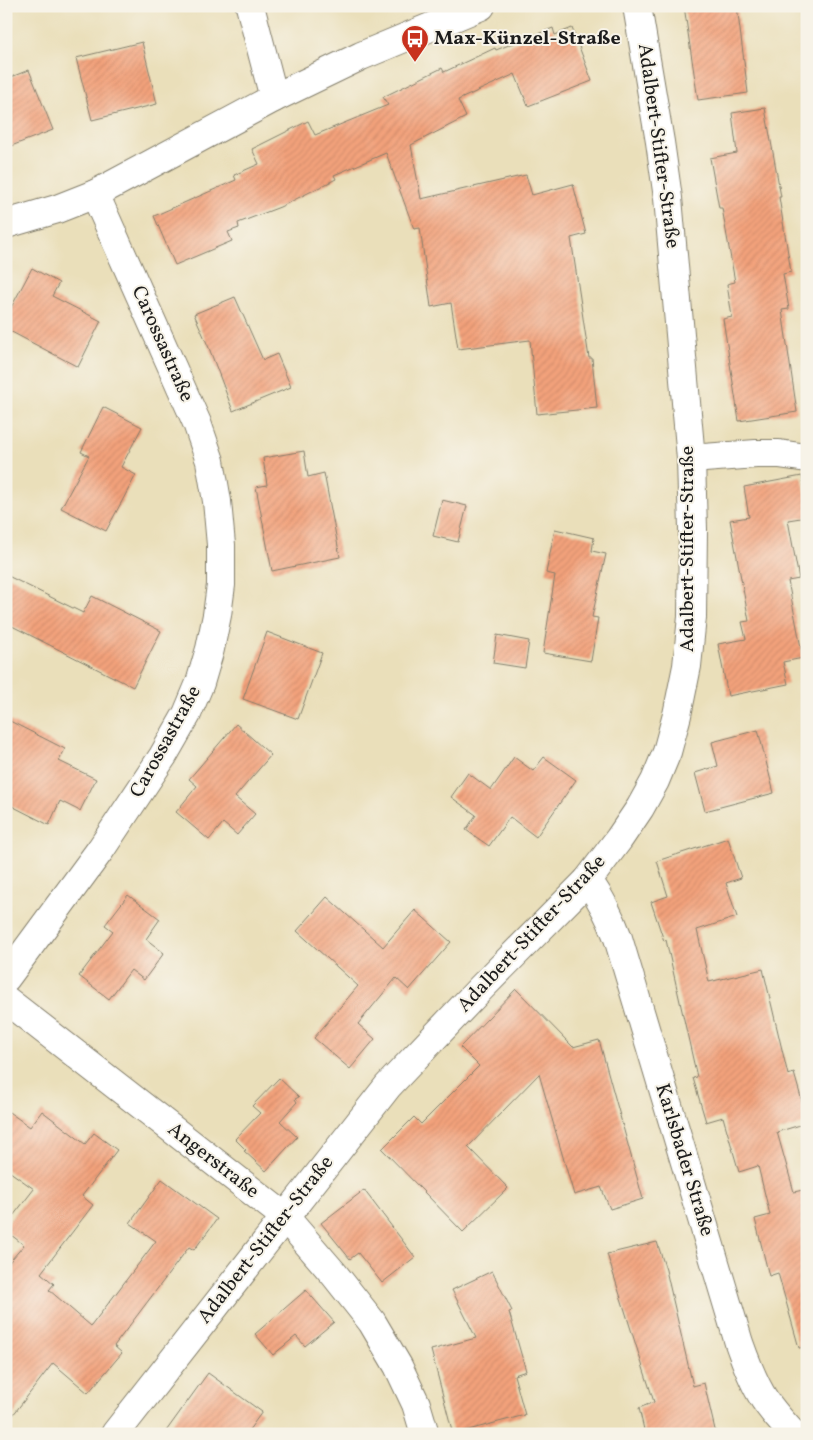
<svg xmlns="http://www.w3.org/2000/svg" width="813" height="1440" viewBox="0 0 813 1440" font-family="Vollkorn,serif">
  <defs>
    <pattern id="building-hatch" width="6" height="6" patternUnits="userSpaceOnUse" patternTransform="scale(1.25)"><rect width="6" height="6" fill="#f3a27b"/><path d="M-1 1l2-2M0 6l6-6M5 7l2-2" fill="none" stroke="#d08b6a"/></pattern>
  </defs>
  <rect width="100%" height="100%" fill="#f7f3e8"/>
  <filter id="ink" filterUnits="userSpaceOnUse"><feTurbulence type="fractalNoise" baseFrequency=".02" numOctaves="2"/><feDisplacementMap in="SourceGraphic" scale="10" xChannelSelector="R" yChannelSelector="G"/><feConvolveMatrix kernelMatrix="1 2 1 2 8 2 1 2 1" color-interpolation-filters="sRGB"/></filter>
  <filter id="wash" filterUnits="userSpaceOnUse"><feTurbulence type="fractalNoise" baseFrequency=".0096" numOctaves="4" result="noise"/><feDisplacementMap in="SourceGraphic" scale="20" xChannelSelector="R" yChannelSelector="G"/><feGaussianBlur stdDeviation="1.12" result="paint"/><feColorMatrix in="noise" values="0 0 0 0 0 0 0 0 0 0 0 0 0 0 0 0 0 1.4 0 .05"/><feComposite in="paint" operator="in"/></filter>
  <g filter="url(#wash)">
    <rect width="100%" height="100%" fill="#eadfba"/>
    <g id="blocks">
      <g fill="url(#building-hatch)">
        <path d="M684,6h53l11,87 -50,7z"/>
        <path d="M553,28l2,7 17,-7 20,53 -64,25 -13,-32 -57,26 8,17 -55,28 10,54 105,-24 6,20 41,-11 13,50 -15,4 18,120h3l5,50 -60,6 -7,-74 -72,9 -7,-46 -20,4 -11,-79 -6,1 -28,-76 -52,22 2,4 -56,28 -42,16 1,5 -11,4 4,9 -57,24 -21,-49 82,-36 -2,-5 25,-11 -7,-15 56,-28 7,14 73,-30 -5,-8 59,-29 2,4 51,-24 1,2z"/>
        <path d="M142,42l15,62 -65,16 -16,-62z"/>
        <path d="M29,70l24,60 -47,18v-69z"/>
        <path d="M765,108l16,89h-2l12,75 -8,2 6,35 -7,1 15,102 -58,9 -16,-102 9,-2 -5,-33 8,-2 -13,-74h-3l-9,-50 27,-5 -5,-40z"/>
        <path d="M32,268l27,15 -7,13 49,25 -23,46 -72,-38v-12z"/>
        <path d="M235,297l28,63 14,-6 14,33 -58,24 -24,-63 -15,-34z"/>
        <path d="M103,407l39,20 -21,40 15,8 -30,56 -45,-23 28,-52 -8,-4z"/>
        <path d="M304,451l4,26 16,-4 16,84 -68,14 -16,-84 11,-2 -4,-27z"/>
        <path d="M802,476l5,24v17l-19,3 11,59 -11,2 15,77 -20,4 5,22 -60,12 -10,-52 28,-5 -4,-17 7,-1 -19,-101 19,-3 -5,-30z"/>
        <path d="M442,500l25,6 -9,36 -25,-6z"/>
        <path d="M555,529l39,9 -2,13 14,3 -14,63 6,1 -7,43 -48,-8 12,-78 -9,-2z"/>
        <path d="M6,575l77,38 9,-17 69,35 -28,56 -127,-64z"/>
        <path d="M267,632l55,21 -24,66 -55,-20z"/>
        <path d="M497,635l32,6 -4,27 -32,-5z"/>
        <path d="M6,719l59,30 -6,12 37,18 -16,32 -20,-10 -11,24 -43,-22z"/>
        <path d="M236,724l35,31 -36,42 20,17 -18,21 -14,-12 -14,17 -33,-28 21,-26 -8,-7z"/>
        <path d="M758,730l16,63 -69,18 -10,-38 23,-7 -6,-24z"/>
        <path d="M514,757l19,14 11,-14 32,23 -40,57 -26,-20 -21,29 -23,-16 10,-15 -25,-18 17,-24 23,17z"/>
        <path d="M728,838l13,40 -15,5 11,34 -40,13 12,52 54,-13 25,106 6,-2 13,46v4l-30,9 17,60 13,-3v158l-8,1 -21,-75 -9,3 -14,-57 15,-4 -12,-49 -19,6 -16,-55 -17,5 -13,-44 4,-1 -31,-137 -2,1 -13,-39 17,-6 -11,-35z"/>
        <path d="M128,895l32,24 -14,20 18,14 -20,27 -13,-10 -22,29 -30,-23 34,-45 -8,-6z"/>
        <path d="M327,897l56,50 32,-37 36,32 -42,48 -13,-12 -38,46 17,15 -25,30 -36,-31 44,-52 -61,-55z"/>
        <path d="M516,989l57,58 26,-7 44,159 -33,10 -9,-22 -27,8 -35,-121 -71,73 40,41 -45,44 -81,-83 32,-32 7,7 58,-58 -19,-19z"/>
        <path d="M279,1078l20,19 -4,2 2,3 -17,19 17,16 -31,34 -22,-20 2,-1 -11,-11 25,-26 -8,-7z"/>
        <path d="M6,1110l24,17 12,-16 43,33 9,-11 23,17 -35,46 11,9 -52,68 13,11 -5,6 42,36 65,-85 -26,-18 32,-44 55,40 -23,31 -5,-3 -75,99 8,7 -34,40 -35,-30 -47,61v-158l18,-21 -18,-14v-6l28,-36 -28,-20z"/>
        <path d="M364,1190l51,67 -33,26 -24,-30 -8,6 -29,-36z"/>
        <path d="M657,1242l9,28 27,116 11,-3 12,51h-71l-6,-26 15,-6 -47,-148z"/>
        <path d="M492,1271l20,40 -3,1 17,59 -12,4 11,40 -72,19 -22,-84 45,-12 -24,-48z"/>
        <path d="M306,1290l28,32 -29,24 -9,-10 -23,19 -18,-21z"/>
        <path d="M208,1373l54,39 -16,22h-82z"/>
      </g>
    </g>
  </g>
  <g filter="url(#ink)">
    <use href="#blocks" fill-opacity="0" stroke="#837e6b" stroke-width="1"/>
    <g fill="none" stroke-linecap="round" stroke-linejoin="round">
      <defs>
        <g id="minor">
          <path d="M250,6l24,92"/>
          <path d="M6,224l51,-15 38,-15 179,-96 87,-42 120,-50"/>
          <path d="M691,459l65,-5h23l28,4"/>
          <path d="M588,880c13,19 22,36 30,58l121,405c6,17 12,34 22,51 8,14 20,27 32,40"/>
          <path d="M6,978l95,-129 62,-93 24,-42 13,-31 10,-34 7,-34 4,-30v-40l-4,-44 -7,-40 -13,-38 -102,-229"/>
          <path d="M6,1000l278,216 50,58 38,48 26,44 18,38 9,30"/>
          <path d="M115,1434l273,-348 93,-98 107,-108 31,-41 21,-31 15,-27 12,-29 10,-37 10,-49 5,-49 1,-88 -2,-70 -23,-261 -8,-56 -23,-136"/>
        </g>
      </defs>
      <use href="#minor" stroke="#837e6b" stroke-width="30"/>
      <use href="#minor" stroke="#fff" stroke-width="28"/>
    </g>
  </g>
  <defs>
    <symbol id="bus-pin" viewBox="-11 -11 22 30"><path d="M0 17L-7.5 6A9.5 9.5 0 1 1 7.5 6Z" fill="#c8321e" stroke="#f7f3e8"/><path d="M-5-6H5V4H4V6H2V4H-2V6H-4V4H-5ZM-3.5-4V0h7V-4ZM-3.5 1.2v1.5H-2V1.2ZM2 1.2v1.5H3.5V1.2Z" fill="#fff"/></symbol>
  </defs>
  <g fill-rule="evenodd">
    <use href="#bus-pin" x="399" y="23" width="32" height="43"/>
  </g>
  <g text-anchor="middle" dominant-baseline="central" stroke-width="4" stroke-linejoin="round" paint-order="stroke">
    <g font-size="20" font-weight="bold" fill="#1c1c1c" stroke="#f7f3e8" text-anchor="start">
      <text x="434" y="39">Max-Künzel-Straße</text>
    </g>
    <g font-size="20" fill="#1c1c1c" stroke="#f7f3e8">
      <text transform="translate(658 146) rotate(82)">Adalbert-Stifter-Straße</text>
      <text transform="translate(162 344) rotate(66)">Carossastraße</text>
      <text transform="translate(688 549) rotate(-90)">Adalbert-Stifter-Straße</text>
      <text transform="translate(166 742) rotate(-61)">Carossastraße</text>
      <text transform="translate(532 934) rotate(-47)">Adalbert-Stifter-Straße</text>
      <text transform="translate(684 1160) rotate(73)">Karlsbader Straße</text>
      <text transform="translate(213 1161) rotate(38)">Angerstraße</text>
      <text transform="translate(266 1240) rotate(-52)">Adalbert-Stifter-Straße</text>
    </g>
  </g>
  <rect width="813" height="1440" fill="none" stroke="#f7f3e8" stroke-width="25"/>
</svg>
